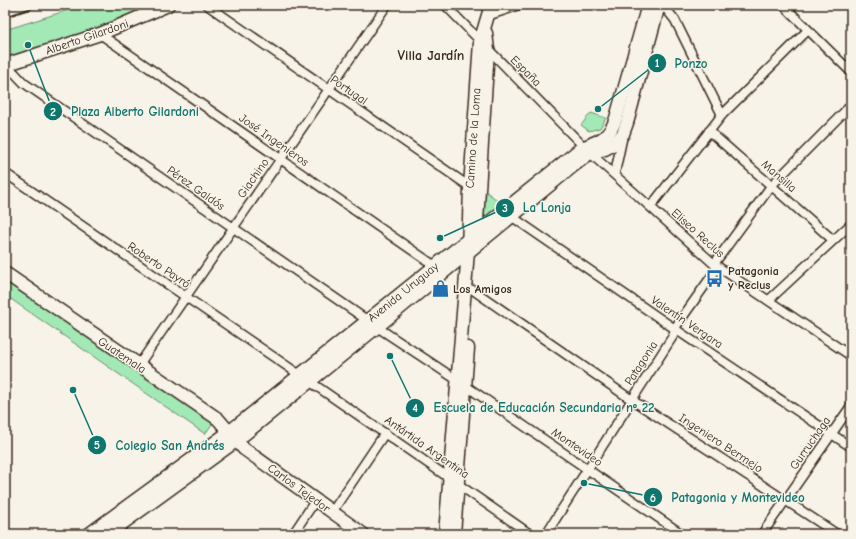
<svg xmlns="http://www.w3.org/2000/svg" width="856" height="539" viewBox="0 0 856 539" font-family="'Comic Neue',sans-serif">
  <rect width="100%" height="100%" fill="#f7f3e8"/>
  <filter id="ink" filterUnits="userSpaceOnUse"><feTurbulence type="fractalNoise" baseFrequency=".025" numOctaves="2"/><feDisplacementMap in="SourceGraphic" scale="8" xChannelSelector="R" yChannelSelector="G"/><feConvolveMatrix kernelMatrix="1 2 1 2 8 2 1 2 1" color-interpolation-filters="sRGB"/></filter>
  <g filter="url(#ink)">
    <g fill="#a2e9b6" stroke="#6e8a6a">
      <path d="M84,5h72l-57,24 -94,30v-29z"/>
      <path d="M591,113l15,5 -6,10 -11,3 -8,-6z"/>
      <path d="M484,190l17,13 -15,15 -4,-1z"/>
      <path d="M5,275l210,145 -10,14 -200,-139z"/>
    </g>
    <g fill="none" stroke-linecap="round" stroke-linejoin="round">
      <defs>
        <g id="street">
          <path d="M207,5l266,184"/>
          <path d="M445,5l145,148 124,111 137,92"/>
          <path d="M783,5l68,67"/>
          <path d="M659,6l8,4 8,10 47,95"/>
          <path d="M487,16l33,-11"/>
          <path d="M100,34l335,232"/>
          <path d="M6,64l18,19 353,244 89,59 216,148"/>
          <path d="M709,131l124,109"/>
          <path d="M5,173l295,202"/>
          <path d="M615,173l8,-38"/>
          <path d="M651,206l71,-91 86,-85"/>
          <path d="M511,216l164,113 176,118"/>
          <path d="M714,264l57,-78 80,-81"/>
          <path d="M473,290l159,110 205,134"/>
          <path d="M769,300l82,-76"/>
          <path d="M138,366l249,-361"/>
          <path d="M309,381l221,153"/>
          <path d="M332,512l53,-79"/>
          <path d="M293,534l22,-33"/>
          <path d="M546,534l127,-198 4,-11 41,-58"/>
          <path d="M762,534l89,-128"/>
        </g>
        <g id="secondary">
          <path d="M5,65l95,-31 68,-29"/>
          <path d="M476,236l12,-186 -2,-17"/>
          <path d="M5,273l213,146 26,30 119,85"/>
          <path d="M89,534l140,-102 350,-282c19,-11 29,-8 37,-32l32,-113"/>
          <path d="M108,534l128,-93 141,-114 196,-161 17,-13 15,-4 9,-5 9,-10 4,-11 32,-118"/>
          <path d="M445,534l23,-283 2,-64 10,-145 11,-37"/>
          <path d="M454,534l14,-186"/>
        </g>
      </defs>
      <use href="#street" stroke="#3b2a1e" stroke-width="11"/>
      <use href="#secondary" stroke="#3b2a1e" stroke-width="15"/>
      <use href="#street" stroke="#f7f3e8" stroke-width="8"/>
      <use href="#secondary" stroke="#f7f3e8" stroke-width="12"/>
      <path stroke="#3b2a1e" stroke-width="2" d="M5,17l36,-12"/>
    </g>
  </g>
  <defs>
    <symbol id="bus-bare" viewBox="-9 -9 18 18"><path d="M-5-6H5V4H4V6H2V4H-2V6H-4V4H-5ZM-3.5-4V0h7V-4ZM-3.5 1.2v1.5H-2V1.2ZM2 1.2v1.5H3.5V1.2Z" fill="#1f6fb2" stroke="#f7f3e8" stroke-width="2.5" paint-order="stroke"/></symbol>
    <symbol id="shop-bare" viewBox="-9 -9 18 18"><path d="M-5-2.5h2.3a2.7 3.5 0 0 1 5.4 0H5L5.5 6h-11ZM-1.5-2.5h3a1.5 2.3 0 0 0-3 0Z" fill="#1f6fb2" stroke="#f7f3e8" stroke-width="2.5" paint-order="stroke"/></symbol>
  </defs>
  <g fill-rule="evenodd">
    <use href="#bus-bare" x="702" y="266" width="25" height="25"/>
    <use href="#shop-bare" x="428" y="276" width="25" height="25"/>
  </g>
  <g text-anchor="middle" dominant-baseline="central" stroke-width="3" stroke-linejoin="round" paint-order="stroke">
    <g font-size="12" fill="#3b2a1e" stroke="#f7f3e8">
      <text transform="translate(87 37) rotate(-19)">Alberto Gilardoni</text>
      <text transform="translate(526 71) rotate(45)">España</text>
      <text transform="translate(349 90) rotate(35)">Portugal</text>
      <text transform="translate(473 138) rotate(-86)">Camino de la Loma</text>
      <text transform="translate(274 140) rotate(35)">José Ingenieros</text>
      <text transform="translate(779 176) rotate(41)">Mansilla</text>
      <text transform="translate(253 178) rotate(-55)">Giachino</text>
      <text transform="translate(196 188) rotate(35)">Pérez Galdós</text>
      <text transform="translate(698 233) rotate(42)">Eliseo Reclus</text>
      <text transform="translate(159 265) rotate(34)">Roberto Payró</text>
      <text transform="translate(403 292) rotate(-39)">Avenida Uruguay</text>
      <text transform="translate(687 322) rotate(34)">Valentín Vergara</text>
      <text transform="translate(122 355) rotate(34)">Guatemala</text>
      <text transform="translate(641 363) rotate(-57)">Patagonia</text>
      <text transform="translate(721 443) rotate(33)">Ingeniero Bermejo</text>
      <text transform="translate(810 443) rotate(-55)">Gurruchaga</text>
      <text transform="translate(427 447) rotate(35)">Antártida Argentina</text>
      <text transform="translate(577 447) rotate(34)">Montevideo</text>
      <text transform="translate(299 488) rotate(36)">Carlos Tejedor</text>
    </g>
    <g font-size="12" font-weight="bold" fill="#3b2a1e" stroke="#f7f3e8" text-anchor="start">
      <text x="728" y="271">Patagonia<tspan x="728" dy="14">y Reclus</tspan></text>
      <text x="453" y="289">Los Amigos</text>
    </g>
    <g font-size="14" font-weight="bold" fill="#3b2a1e" stroke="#f7f3e8">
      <text x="431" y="55">Villa Jardín</text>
    </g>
  </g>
  <path fill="none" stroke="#0f766e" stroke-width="1.5" d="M598 109L657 63M28 45L53 111M440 238L505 208M390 356L415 408M73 390L97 445M584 483L653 497"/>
  <g fill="#0f766e" stroke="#f7f3e8" stroke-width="1.5">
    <circle cx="598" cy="109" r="4"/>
    <circle cx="28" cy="45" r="4"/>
    <circle cx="440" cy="238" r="4"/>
    <circle cx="390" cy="356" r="4"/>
    <circle cx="73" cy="390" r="4"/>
    <circle cx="584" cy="483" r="4"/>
    <circle cx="657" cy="63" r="10"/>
    <circle cx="53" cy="111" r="10"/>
    <circle cx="505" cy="208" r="10"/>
    <circle cx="415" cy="408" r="10"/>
    <circle cx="97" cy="445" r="10"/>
    <circle cx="653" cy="497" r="10"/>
  </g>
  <g font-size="12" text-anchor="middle" font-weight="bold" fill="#fff">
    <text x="657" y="67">1</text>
    <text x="53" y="116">2</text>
    <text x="505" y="212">3</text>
    <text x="415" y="412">4</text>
    <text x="97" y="449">5</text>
    <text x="653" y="502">6</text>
  </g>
  <g font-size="13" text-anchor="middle" font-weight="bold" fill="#0f766e" stroke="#f7f3e8" stroke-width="3" stroke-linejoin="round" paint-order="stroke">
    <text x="691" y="68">Ponzo</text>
    <text x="135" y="116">Plaza Alberto Gilardoni</text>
    <text x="547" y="212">La Lonja</text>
    <text x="544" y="412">Escuela de Educación Secundaria nº 22</text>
    <text x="170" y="450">Colegio San Andrés</text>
    <text x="738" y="502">Patagonia y Montevideo</text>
  </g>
  <rect width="856" height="539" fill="none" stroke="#f7f3e8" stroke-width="20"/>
  <rect x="10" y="10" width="836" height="519" fill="none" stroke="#3b2a1e" stroke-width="1.5" filter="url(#ink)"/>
</svg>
